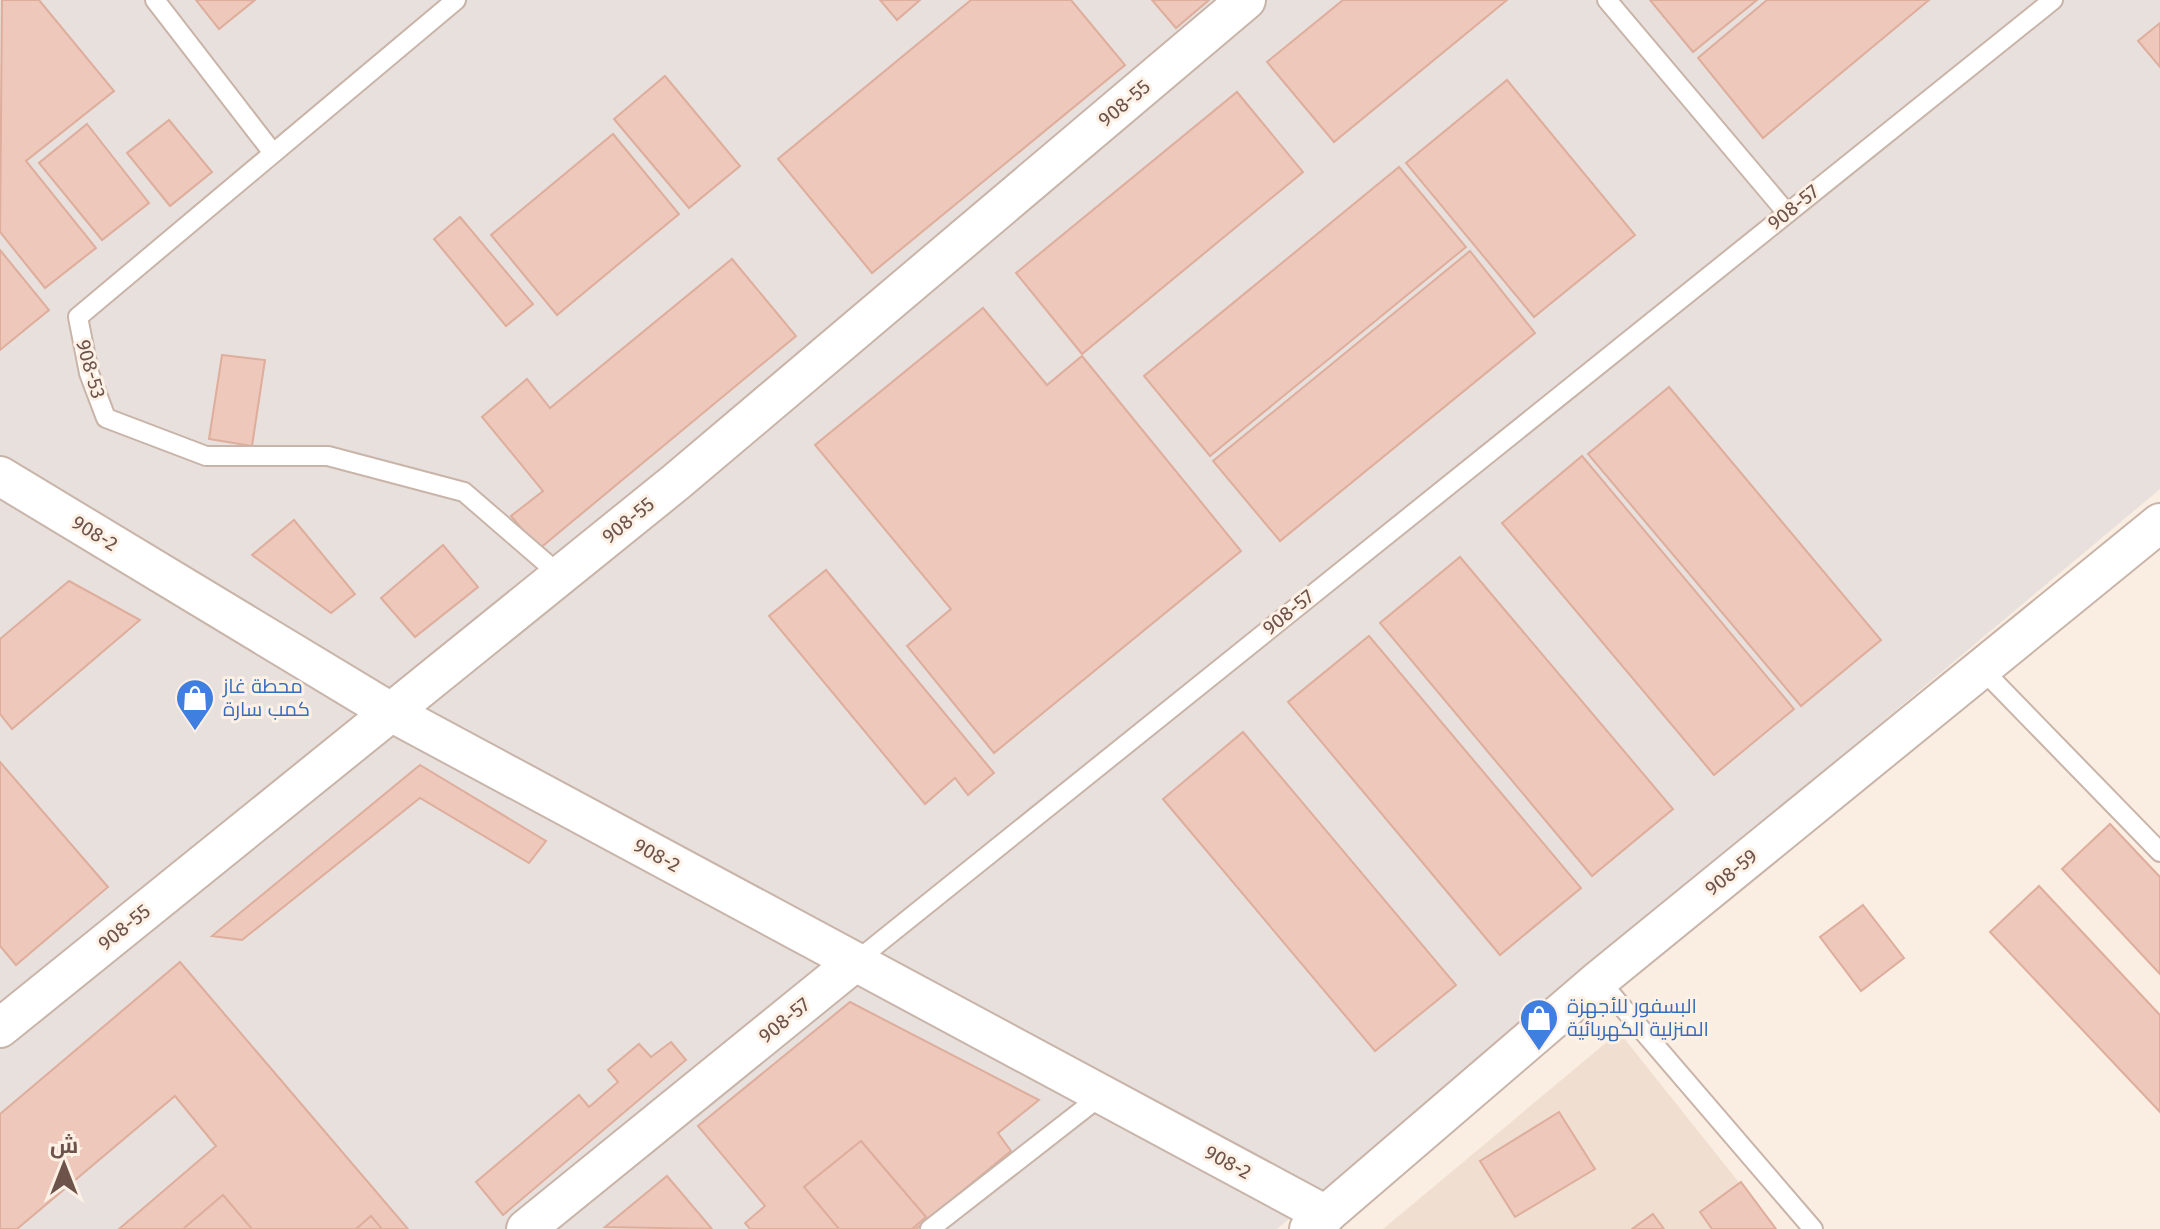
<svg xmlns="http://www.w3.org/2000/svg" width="2160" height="1229" viewBox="0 0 2160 1229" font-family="'Fira Sans',Cairo,sans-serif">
  <rect width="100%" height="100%" fill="#faede1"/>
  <path fill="#f0ded0" d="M1619,1032l157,197h-393z"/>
  <path fill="#e8e0dc" d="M0,0h2160v489l-883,740h-1277z"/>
  <g fill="#edc8bb" stroke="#dead9c" stroke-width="2">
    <path d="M2,0h37l75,91 -88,70 70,87 -51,40 -45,-56z"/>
    <path d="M196,0h59l-36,29z"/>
    <path d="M880,0h40l-23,20z"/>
    <path d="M971,0h100l54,65 -253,208 -94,-114z"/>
    <path d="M1152,0h57l-33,28z"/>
    <path d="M1343,0h164l-173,142 -67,-80z"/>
    <path d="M1650,0h107l-64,52z"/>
    <path d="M1767,0h162l-166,138 -65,-80z"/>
    <path d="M2160,23v44l-22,-26z"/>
    <path d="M665,76l75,90 -51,42 -75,-89z"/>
    <path d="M1507,80l128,155 -101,82 -128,-154z"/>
    <path d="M1237,92l66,80 -221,182 -66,-81z"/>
    <path d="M169,120l43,52 -42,34 -43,-53z"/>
    <path d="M87,124l62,79 -47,37 -63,-77z"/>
    <path d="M613,134l66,80 -122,101 -66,-80z"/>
    <path d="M1399,167l67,80 -256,209 -66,-80z"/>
    <path d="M460,217l73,87 -27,22 -72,-87z"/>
    <path d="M0,250l49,60 -49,40z"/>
    <path d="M1470,251l65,82 -255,208 -67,-80z"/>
    <path d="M732,259l64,77 -257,213 -28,-33 32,-25 -61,-74 45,-38 23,29z"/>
    <path d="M983,308l64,77 35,-29 159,195 -247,202 -87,-107 44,-37 -136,-164z"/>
    <path d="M222,355l43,5 -13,86 -43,-7z"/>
    <path d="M1669,387l212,253 -80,66 -213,-252z"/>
    <path d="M1582,456l212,253 -80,66 -212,-252z"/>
    <path d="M294,520l61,74 -24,19 -79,-58z"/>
    <path d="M443,545l35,42 -63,50 -34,-39z"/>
    <path d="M1460,557l213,252 -81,67 -212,-253z"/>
    <path d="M826,570l168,203 -26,22 -13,-17 -30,26 -156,-188z"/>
    <path d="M69,581l71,39 -128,109 -12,-15v-75z"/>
    <path d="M1369,636l212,252 -81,67 -212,-253z"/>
    <path d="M1243,732l213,253 -81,66 -212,-252z"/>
    <path d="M0,762l108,125 -92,78 -16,-19z"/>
    <path d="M420,765l126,76 -17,22 -109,-65 -178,142 -30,-4z"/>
    <path d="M2110,824l50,53v97l-98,-105z"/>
    <path d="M2039,886l121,129v97l-170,-180z"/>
    <path d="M1863,905l41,53 -43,33 -41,-54z"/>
    <path d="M180,962l228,267h-289l97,-83 -41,-50 -158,133h-17v-115z"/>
    <path d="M850,1002l189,98 -41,33 13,18 -95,78h-166l-5,-6 20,-17 -67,-80z"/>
    <path d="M671,1042l15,18 -183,155 -27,-33 103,-87 10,12 29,-25 -10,-12 31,-26 12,13z"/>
    <path d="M1559,1112l36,57 -80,48 -35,-56z"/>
    <path d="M861,1141l65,76 -14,12h-73l-35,-42z"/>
    <path d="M667,1176l45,53 -107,-2z"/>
    <path d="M1741,1182l35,47h-64l-12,-17z"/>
    <path d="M223,1195l29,34h-69z"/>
    <path d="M1653,1214l11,15h-32z"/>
    <path d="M371,1216l11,13h-26z"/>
  </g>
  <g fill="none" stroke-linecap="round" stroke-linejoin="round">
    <defs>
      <g id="lane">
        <path d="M155,0l118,153"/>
        <path d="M456,0l-378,317 11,56 17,45 100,38h122l136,36 96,83"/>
        <path d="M1607,0l180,213"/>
        <path d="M1981,668l179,184"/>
        <path d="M855,962l1198,-962"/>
        <path d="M1599,980l214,249"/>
        <path d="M930,1229l172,-134"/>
      </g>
      <g id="street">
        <path d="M0,476l389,235 937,504"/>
        <path d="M0,1028l676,-546 570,-482"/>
        <path d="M526,1229l329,-267"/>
        <path d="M1309,1229l290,-249 561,-457"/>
      </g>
    </defs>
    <use href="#lane" stroke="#c9b4a9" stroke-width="22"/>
    <use href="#street" stroke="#c9b4a9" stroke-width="42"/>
    <use href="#lane" stroke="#fff" stroke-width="18"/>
    <use href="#street" stroke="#fff" stroke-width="38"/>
  </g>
  <defs>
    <symbol id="shop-pin" viewBox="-11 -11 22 30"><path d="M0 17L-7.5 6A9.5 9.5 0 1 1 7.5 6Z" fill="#3f7fe0" stroke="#fdf1e6"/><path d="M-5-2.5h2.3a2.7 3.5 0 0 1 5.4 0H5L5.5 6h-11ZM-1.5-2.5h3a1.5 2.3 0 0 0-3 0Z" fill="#fff"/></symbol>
  </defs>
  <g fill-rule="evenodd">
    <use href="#shop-pin" x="173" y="676" width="44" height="60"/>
    <use href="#shop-pin" x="1517" y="996" width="44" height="60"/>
  </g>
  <g text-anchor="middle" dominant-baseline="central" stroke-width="6" stroke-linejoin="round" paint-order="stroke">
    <g font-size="20" fill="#6e534a" stroke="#fdf1e6">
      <text transform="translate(1124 103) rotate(-40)">908-55</text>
      <text transform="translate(1793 207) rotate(-39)">908-57</text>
      <text transform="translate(91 369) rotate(74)">908-53</text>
      <text transform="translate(628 520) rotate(-39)">908-55</text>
      <text transform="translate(95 533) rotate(31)">908-2</text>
      <text transform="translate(1288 612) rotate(-39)">908-57</text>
      <text transform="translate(657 855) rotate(28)">908-2</text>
      <text transform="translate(1731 872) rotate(-39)">908-59</text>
      <text transform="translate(124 927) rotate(-39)">908-55</text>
      <text transform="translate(784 1020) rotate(-39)">908-57</text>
      <text transform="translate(1228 1162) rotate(28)">908-2</text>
    </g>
    <g font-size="20" fill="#366cbe" stroke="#fdf1e6" text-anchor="start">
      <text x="223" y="686">محطة غاز<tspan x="223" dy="23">كمب سارة</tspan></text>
      <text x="1567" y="1006">البسفور للأجهزة<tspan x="1567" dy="23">المنزلية الكهربائية</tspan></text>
    </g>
  </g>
  <g transform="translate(64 1165)" stroke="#fdf1e6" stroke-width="6" paint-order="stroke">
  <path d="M0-6L14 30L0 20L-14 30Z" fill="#6e534a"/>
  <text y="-12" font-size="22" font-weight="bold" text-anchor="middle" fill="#6e534a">ش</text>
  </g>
</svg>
